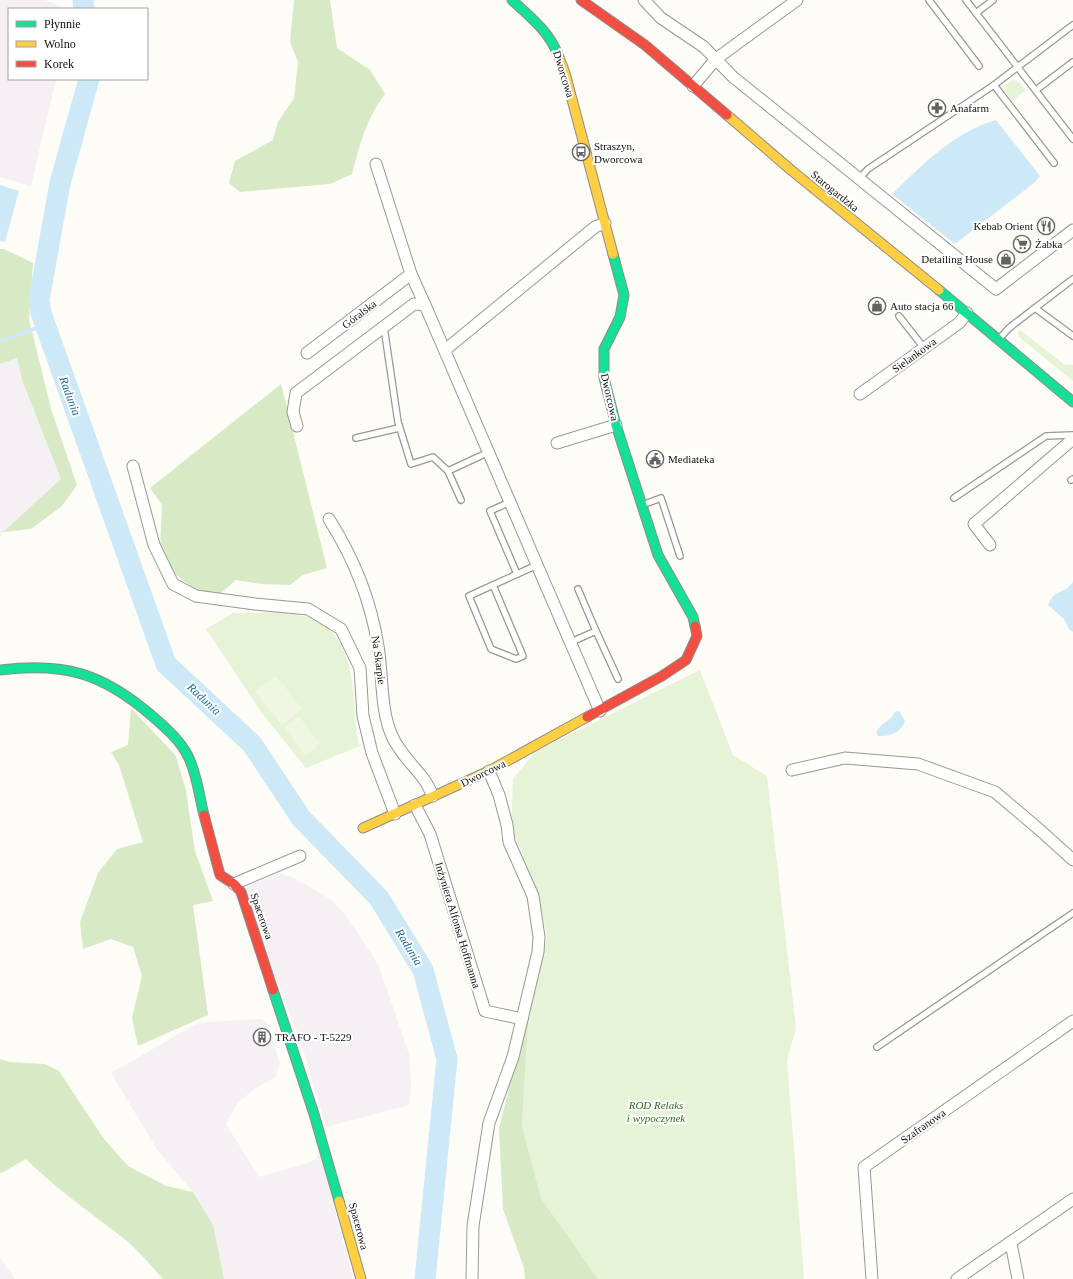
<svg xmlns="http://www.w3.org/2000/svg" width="1073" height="1279" viewBox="0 0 1073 1279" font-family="'Times New Roman',serif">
  <rect width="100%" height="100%" fill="#fdfcf7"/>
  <g fill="#f5f0f3">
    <path d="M0,0h45l15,6v3h-51v70h47l-25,107 -31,-9z"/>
    <path d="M17,358l5,22 39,99 -58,53 -3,5v-173z"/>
    <path d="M282,874l12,4 38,22 15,17 31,47 31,90 2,34 -2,17 -83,22 -26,-88 -24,-60 -31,-91 28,-13z"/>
    <path d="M261,1019l5,3 14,41 -4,14 -20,11 -19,15 -11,21 33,53 52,-15 6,-5 2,-8 34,130h-129l-12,-54 -19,-33 -35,-41 -47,-78 87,-50z"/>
    <path d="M0,1258l15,21h-15z"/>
  </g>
  <g fill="#e7f3d7">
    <path d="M1012,80l6,1 8,9 -14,11 -7,-10 1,-6z"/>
    <path d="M1020,330l45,35h8v16l-54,-44 -1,-4z"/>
    <path d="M233,613c21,1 44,-2 65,2 59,10 54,74 59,120l3,11 -54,22 -45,-56 -55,-83z"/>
    <path d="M700,670l33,85 34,21 29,252 -9,32 17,219h-206l-57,-81 -19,-73 7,-119 18,-68 -8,-43 -28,-69 2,-47 22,-27z"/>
  </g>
  <g fill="#d8eac5">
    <path d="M294,0h36l7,48 33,22 15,24c-18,23 -26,52 -33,80l-22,10 -90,8 -11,-9 6,-22 38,-21 5,-18 16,-24 4,-36 -8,-20z"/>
    <path d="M0,249h4l29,14 -4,56 22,90 26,76 -15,21 -31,23 -28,3 58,-53 -39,-99 -5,-22 -17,6z"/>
    <path d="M281,384l46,184 -24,7 -13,10 -29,-1 -25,-4 -16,14 -26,-5 -19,-15 -15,-25 2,-44 -12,-17z"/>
    <path d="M131,708l45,48 10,35 9,60 18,50 -20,4 15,110 -70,31 -6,-28 10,-42 -9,-29 -22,-8 -28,10 -3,-27 18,-49 19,-24 26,-7 -24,-77 -8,-13 17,-7z"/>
    <path d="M529,1006l-7,119 19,73 57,81h-73l-1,-11 -21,-59 -4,-80z"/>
    <path d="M0,1059l10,3 35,2 14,7 45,68 24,27 38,20 27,6 20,33 11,54h-61c-11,-12 -23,-27 -36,-38 -34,-27 -70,-51 -101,-82l-26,15z"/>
  </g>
  <g fill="#f0f6e1">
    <path d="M276,675l26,34 -20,16 -27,-34z"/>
    <path d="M299,716l21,28 -15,12 -21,-29z"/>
  </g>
  <g fill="#cde8f7">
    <path d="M996,120l44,56 -6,7 -79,61 -63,-50c30,-29 62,-62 104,-74z"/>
    <path d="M0,185l19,6 -14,51 -5,-1z"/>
    <path d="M1073,582v50l-4,-3 -5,-10 -16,-14c7,-17 16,-10 25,-23z"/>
    <path d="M899,711l6,10c-3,11 -16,16 -27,15l-2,-4c5,-9 15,-11 19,-20z"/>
  </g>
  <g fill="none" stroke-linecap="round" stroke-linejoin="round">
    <path stroke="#cde8f7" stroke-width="3.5" d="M0,341l45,-16"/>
    <g stroke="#cde8f7" stroke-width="21">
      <path d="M83,0l1,9"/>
      <path d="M89,79l-29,104 -21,117 2,13 125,351 86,80 49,74 78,80 44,72 24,89 -22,220"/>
    </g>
    <defs>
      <g id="lane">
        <path d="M929,0l50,66"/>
        <path d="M966,0l107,139"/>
        <path d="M976,13l17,-13"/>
        <path d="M994,85l60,78"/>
        <path d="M1036,90l37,-28"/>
        <path d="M859,179l9,-10 126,-84 79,-60"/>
        <path d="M1035,308l38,-29"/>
        <path d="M899,316l25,32"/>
        <path d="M384,327l14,95 13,42 22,-7 15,14"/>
        <path d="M1000,338l9,-10 26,-20 38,28"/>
        <path d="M356,438l43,-10"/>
        <path d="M1071,480l2,-1"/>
        <path d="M954,498l92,-62 27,-1"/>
        <path d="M461,500l-13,-29 41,-19"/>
        <path d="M510,502l-20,9 27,63"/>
        <path d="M642,505l19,-7 19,58"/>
        <path d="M493,585l30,71 -7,3 -25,-10 -22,-53 68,-31"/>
        <path d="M578,589l18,42"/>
        <path d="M571,642l25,-11 22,48"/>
        <path d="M877,1047l196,-134"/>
      </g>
      <g id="street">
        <path d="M644,0l17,18 43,29 29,30 263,212 77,-59"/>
        <path d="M693,86l23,-27 81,-59"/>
        <path d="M376,164l35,110"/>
        <path d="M445,350l150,-123 10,-4"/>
        <path d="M307,353l104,-79 14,31"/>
        <path d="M860,394l99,-71 8,-10"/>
        <path d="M297,426l-4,-14 3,-19 118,-89 11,1 175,406"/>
        <path d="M557,443l59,-18"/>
        <path d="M133,466l21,79 19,39 23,12 59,8 53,5 33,20 19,39 3,48 9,37 23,61"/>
        <path d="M329,519c24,38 42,82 49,127 5,29 2,63 14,90 7,16 20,28 31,42 4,5 7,12 10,18"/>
        <path d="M990,545l-16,-21 99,-85"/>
        <path d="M792,770l53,-12 73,6 77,28 46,39 32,29"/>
        <path d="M415,805l15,29 55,177 37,8"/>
        <path d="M234,884l66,-28"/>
        <path d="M1011,1243l7,36"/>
        <path d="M472,1279l1,-53 16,-103 24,-66 25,-105 1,-15 -6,-41 -24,-54 -2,-17 -8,-30 -10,-24"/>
        <path d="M872,1279l-8,-112 209,-146"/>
        <path d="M957,1279l116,-80"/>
      </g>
      <g id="fast">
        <path d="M512,0c18,17 37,31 46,55"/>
        <path d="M613,254l11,41 -4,22 -16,32v29l12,47 42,130 35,62 2,9"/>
        <path d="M939,290l134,112"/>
        <path d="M0,670c64,-8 102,3 151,45 14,12 29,25 37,41 9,18 11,39 16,59"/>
        <path d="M273,990l41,124 25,87"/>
      </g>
      <g id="slow">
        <path d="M558,55l7,18 48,181"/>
        <path d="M727,115l64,55 148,120"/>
        <path d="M363,828l126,-57 98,-54"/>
        <path d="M339,1201l22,78"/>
      </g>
      <g id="jam">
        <path d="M581,0l64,45 82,70"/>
        <path d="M587,717l75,-41 24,-16 11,-24 -2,-10"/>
        <path d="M204,815l16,60 14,9 7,8 32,98"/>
      </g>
    </defs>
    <use href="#lane" stroke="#979795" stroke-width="8"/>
    <use href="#street" stroke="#979795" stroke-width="13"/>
    <use href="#fast" stroke="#8e8d8b" stroke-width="11"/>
    <use href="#slow" stroke="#8e8d8b" stroke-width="11"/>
    <use href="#jam" stroke="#8e8d8b" stroke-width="11"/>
    <use href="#lane" stroke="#fffffe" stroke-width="5.5"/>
    <use href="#street" stroke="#fffffe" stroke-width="11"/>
    <use href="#fast" stroke="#16e098" stroke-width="9"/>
    <use href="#slow" stroke="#ffcf43" stroke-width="9"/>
    <use href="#jam" stroke="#f24e42" stroke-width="9"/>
  </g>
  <defs>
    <symbol id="pharmacy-ring" viewBox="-11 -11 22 22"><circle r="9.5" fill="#fff" stroke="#646362" stroke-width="1.5"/><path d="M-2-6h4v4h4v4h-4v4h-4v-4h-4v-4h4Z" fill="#646362"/></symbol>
    <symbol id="bus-ring" viewBox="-11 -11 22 22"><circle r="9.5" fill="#fff" stroke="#646362" stroke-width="1.5"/><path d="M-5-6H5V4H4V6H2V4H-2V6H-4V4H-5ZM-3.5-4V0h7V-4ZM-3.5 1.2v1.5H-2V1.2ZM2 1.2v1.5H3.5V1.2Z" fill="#646362"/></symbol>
    <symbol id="restaurant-ring" viewBox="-11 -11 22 22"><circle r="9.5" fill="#fff" stroke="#646362" stroke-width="1.5"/><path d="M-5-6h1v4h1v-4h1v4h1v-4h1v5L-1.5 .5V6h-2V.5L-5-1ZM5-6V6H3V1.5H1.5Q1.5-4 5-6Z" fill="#646362"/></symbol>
    <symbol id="supermarket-ring" viewBox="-11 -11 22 22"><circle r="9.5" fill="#fff" stroke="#646362" stroke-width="1.5"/><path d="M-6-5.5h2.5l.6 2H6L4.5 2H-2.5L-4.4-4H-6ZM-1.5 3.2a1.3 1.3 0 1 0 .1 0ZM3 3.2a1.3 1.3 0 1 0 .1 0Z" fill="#646362"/></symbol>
    <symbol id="shop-ring" viewBox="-11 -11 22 22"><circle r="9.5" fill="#fff" stroke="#646362" stroke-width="1.5"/><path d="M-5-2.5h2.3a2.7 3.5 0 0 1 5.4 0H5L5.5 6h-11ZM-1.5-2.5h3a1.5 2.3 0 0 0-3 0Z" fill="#646362"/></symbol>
    <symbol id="civic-ring" viewBox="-11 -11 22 22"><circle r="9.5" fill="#fff" stroke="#646362" stroke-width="1.5"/><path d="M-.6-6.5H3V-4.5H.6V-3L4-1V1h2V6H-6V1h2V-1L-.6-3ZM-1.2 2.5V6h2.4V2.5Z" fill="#646362"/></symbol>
    <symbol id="building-ring" viewBox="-11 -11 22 22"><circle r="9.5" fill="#fff" stroke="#646362" stroke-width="1.5"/><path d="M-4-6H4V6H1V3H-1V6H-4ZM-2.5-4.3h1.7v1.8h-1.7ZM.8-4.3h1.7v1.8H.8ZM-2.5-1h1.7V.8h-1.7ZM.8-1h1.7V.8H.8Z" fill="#646362"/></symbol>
  </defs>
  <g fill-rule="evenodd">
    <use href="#pharmacy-ring" x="927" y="98" width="20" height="20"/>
    <use href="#bus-ring" x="571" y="142" width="20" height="20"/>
    <use href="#restaurant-ring" x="1036" y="216" width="20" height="20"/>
    <use href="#supermarket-ring" x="1012" y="234" width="20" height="20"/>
    <use href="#shop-ring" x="996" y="249" width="20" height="20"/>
    <use href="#shop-ring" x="867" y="296" width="20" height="20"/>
    <use href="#civic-ring" x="645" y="449" width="20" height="20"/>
    <use href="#building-ring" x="252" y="1027" width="20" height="20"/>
  </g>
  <g text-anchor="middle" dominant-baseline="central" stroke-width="4" stroke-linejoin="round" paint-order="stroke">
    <g font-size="11" fill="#111" stroke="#fff">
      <text transform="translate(564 74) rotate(73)">Dworcowa</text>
      <text transform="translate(835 191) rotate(39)">Starogardzka</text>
      <text transform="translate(359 314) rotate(-37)">Góralska</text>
      <text transform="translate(914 355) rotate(-36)">Sielankowa</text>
      <text transform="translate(610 397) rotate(77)">Dworcowa</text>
      <text transform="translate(379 660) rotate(82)">Na Skarpie</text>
      <text transform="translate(483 773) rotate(-26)">Dworcowa</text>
      <text transform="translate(262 916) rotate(71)">Spacerowa</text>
      <text transform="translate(458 925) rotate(73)">Inżyniera Alfonsa Hoffmanna</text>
      <text transform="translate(923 1126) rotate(-35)">Szafranowa</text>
      <text transform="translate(359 1226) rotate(75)">Spacerowa</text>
    </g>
    <g font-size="11" fill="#111" stroke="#fff" text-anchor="start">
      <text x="950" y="108">Anafarm</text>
      <text x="594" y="146">Straszyn,<tspan x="594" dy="13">Dworcowa</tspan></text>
      <text x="1033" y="226" text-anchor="end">Kebab Orient</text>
      <text x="1035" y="244">Żabka</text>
      <text x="993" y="259" text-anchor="end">Detailing House</text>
      <text x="890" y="306">Auto stacja 66</text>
      <text x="668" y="459">Mediateka</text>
      <text x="275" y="1037">TRAFO - T-5229</text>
    </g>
    <g font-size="11" font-style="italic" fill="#2f6b1f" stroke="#fff">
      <text x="656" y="1105">ROD Relaks<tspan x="656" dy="13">i wypoczynek</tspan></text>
    </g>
    <g font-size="12" font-style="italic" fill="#1768a6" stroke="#fff">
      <text transform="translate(70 396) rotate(70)">Radunia</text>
      <text transform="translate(204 699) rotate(43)">Radunia</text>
      <text transform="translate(409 947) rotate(59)">Radunia</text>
    </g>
  </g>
  <rect x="8" y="8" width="140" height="72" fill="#ffffff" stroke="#a0a0a0"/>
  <rect x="16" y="21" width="20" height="6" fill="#16e098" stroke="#a0a0a0"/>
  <text x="44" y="28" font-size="12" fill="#111111">Płynnie</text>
  <rect x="16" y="41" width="20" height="6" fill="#ffcf43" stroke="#a0a0a0"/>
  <text x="44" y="48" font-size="12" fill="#111111">Wolno</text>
  <rect x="16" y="61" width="20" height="6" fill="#f24e42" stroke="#a0a0a0"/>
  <text x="44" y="68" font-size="12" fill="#111111">Korek</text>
</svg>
